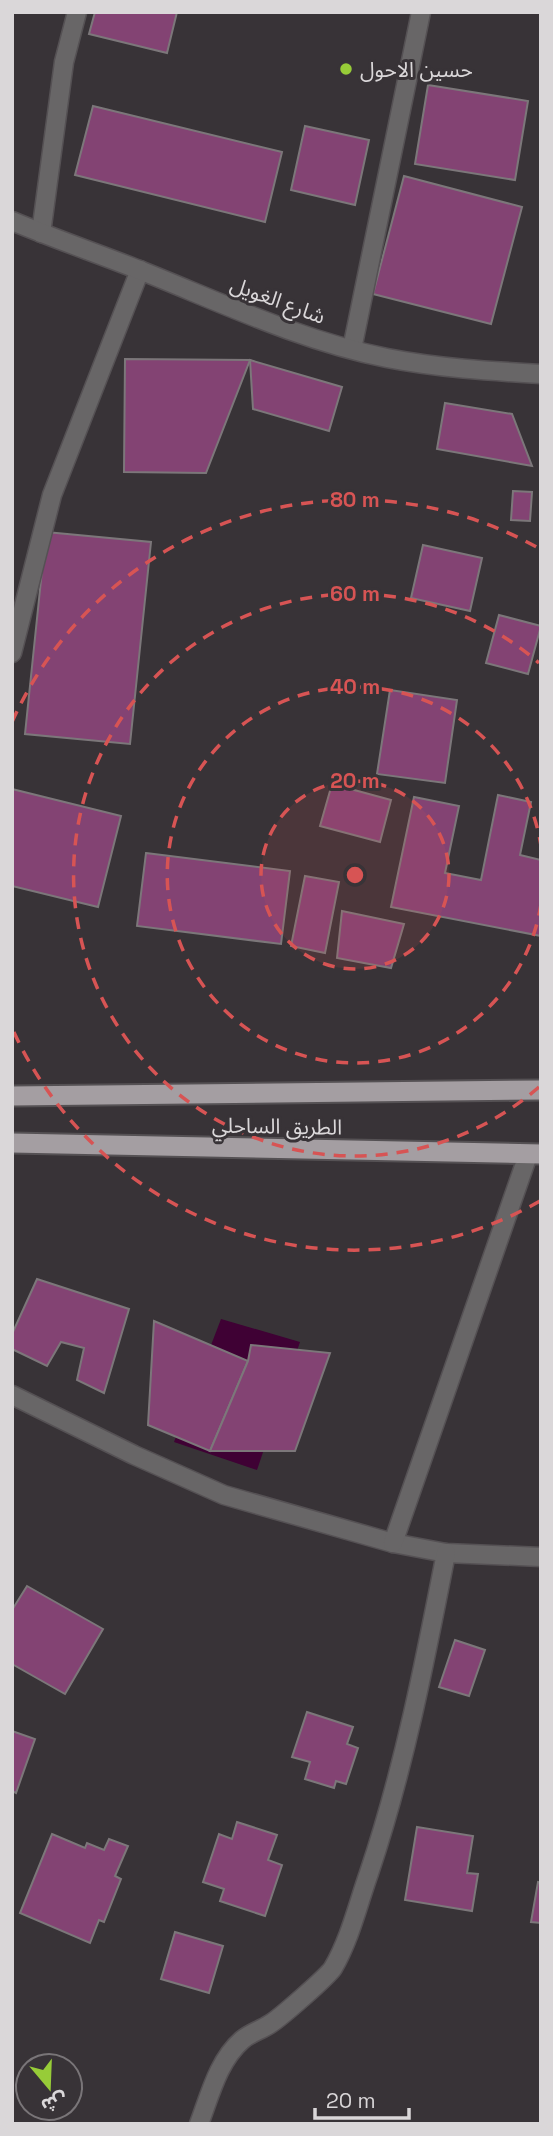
<svg xmlns="http://www.w3.org/2000/svg" width="553" height="2136" viewBox="0 0 553 2136" font-family="'Space Grotesk','Noto Sans Arabic',sans-serif">
  <rect width="100%" height="100%" fill="#383337"/>
  <path fill="#3f0134" d="M221,1319l79,23 -43,128 -83,-28z"/>
  <g fill="#834373" stroke="#7c777a" stroke-width="2">
    <path d="M95,12h82l-10,41 -78,-19z"/>
    <path d="M428,85l100,16 -13,79 -100,-16z"/>
    <path d="M93,106l189,46 -17,70 -190,-47z"/>
    <path d="M305,126l64,14 -14,65 -64,-15z"/>
    <path d="M404,176l118,31 -31,117 -118,-30z"/>
    <path d="M125,359l125,1 -44,113 -82,-1z"/>
    <path d="M250,360l92,27 -13,44 -76,-22z"/>
    <path d="M445,403l67,11 20,52 -95,-17z"/>
    <path d="M513,491l19,1 -2,29 -19,-1z"/>
    <path d="M46,532l105,10 -21,202 -105,-10z"/>
    <path d="M423,545l59,13 -12,53 -59,-13z"/>
    <path d="M499,615l42,11 -13,48 -42,-11z"/>
    <path d="M390,690l67,10 -12,83 -68,-9z"/>
    <path d="M332,784l59,16 -11,42 -60,-16z"/>
    <path d="M12,789l109,27 -23,91 -86,-21z"/>
    <path d="M498,795l33,7 -11,53 21,5v76l-150,-29 23,-110 45,9 -14,67 36,7z"/>
    <path d="M146,853l144,18 -9,73 -144,-18z"/>
    <path d="M305,876l34,6 -14,71 -34,-7z"/>
    <path d="M342,911l62,13 -13,44 -54,-10z"/>
    <path d="M37,1279l92,30 -25,84 -27,-13 7,-32 -23,-6 -14,24 -35,-17v-15z"/>
    <path d="M154,1321l94,40 -38,90 -62,-26z"/>
    <path d="M251,1345l79,8 -35,98h-85l38,-90z"/>
    <path d="M27,1586l76,43 -38,65 -53,-30v-54z"/>
    <path d="M455,1640l30,10 -16,46 -30,-9z"/>
    <path d="M307,1712l46,15 -6,17 11,4 -12,36 -10,-3 -2,7 -29,-9 5,-17 -18,-5z"/>
    <path d="M12,1731l23,8 -19,54 -4,-2z"/>
    <path d="M237,1822l40,13 -9,25 14,5 -17,51 -45,-15 4,-12 -21,-7 16,-48 13,5z"/>
    <path d="M417,1827l56,9 -6,37 11,1 -6,37 -67,-11z"/>
    <path d="M52,1834l33,14 2,-5 17,7 5,-11 19,7 -13,30 6,3 -17,43 -5,-2 -9,23 -70,-30z"/>
    <path d="M538,1882l3,1v40l-10,-1z"/>
    <path d="M175,1932l48,14 -14,47 -48,-14z"/>
  </g>
  <g fill="none" stroke-linecap="round" stroke-linejoin="round">
    <defs>
      <g id="minor">
        <path d="M41,233l23,-171 13,-50"/>
        <path d="M352,349l69,-337"/>
        <path d="M12,653l40,-158 88,-225"/>
        <path d="M12,1395l122,60 90,40 169,48 53,10 95,4"/>
        <path d="M393,1543l135,-388"/>
        <path d="M199,2124c11,-29 19,-63 43,-84 8,-7 19,-10 28,-16 10,-6 58,-48 63,-56 17,-29 25,-64 36,-95 35,-104 56,-212 77,-320"/>
      </g>
      <path id="tertiary" d="M12,221c43,18 87,33 130,50 80,32 160,70 245,87 51,10 102,13 154,16"/>
      <g id="trunk">
        <path d="M12,1096l529,-6"/>
        <path d="M12,1143l529,11"/>
      </g>
    </defs>
    <use href="#minor" stroke="#555154" stroke-width="21"/>
    <use href="#tertiary" stroke="#555154" stroke-width="21"/>
    <use href="#trunk" stroke="#555154" stroke-width="23"/>
    <use href="#minor" stroke="#686667" stroke-width="18"/>
    <use href="#tertiary" stroke="#686667" stroke-width="18"/>
    <use href="#trunk" stroke="#a49ea2" stroke-width="19"/>
  </g>
  <circle cx="355" cy="875" r="94" fill="#d75454" fill-opacity=".12"/>
  <g fill="none" stroke="#d75454" stroke-width="3.5" stroke-dasharray="12 9">
    <circle cx="355" cy="875" r="94"/>
    <path d="M541 904A188 188 0 1 1 541 846"/>
    <path d="M539 1087A281 281 0 1 1 539 663"/>
    <path d="M540 1201A375 375 0 0 1 12 1028M12 722A375 375 0 0 1 540 549"/>
  </g>
  <circle fill="#97cc38" stroke="#383337" stroke-width="2.5" cx="346" cy="69" r="7"/>
  <g text-anchor="middle" dominant-baseline="central" stroke-width="6" stroke-linejoin="round" paint-order="stroke">
    <g font-size="21" fill="#dad7d9" stroke="#383337" text-anchor="start">
      <text x="360" y="69">حسين الاحول</text>
    </g>
    <g font-size="21" fill="#dad7d9" stroke="#383337">
      <text transform="translate(278 300) rotate(20)">شارع الغويل</text>
      <text transform="translate(277 1126) rotate(1)">الطريق الساحلي</text>
    </g>
  </g>
  <circle cx="355" cy="875" r="10" fill="#d75454" stroke="#383337" stroke-width="3.5"/>
  <g font-size="21" text-anchor="middle" font-weight="bold" fill="#d75454" stroke="#383337" stroke-width="6" stroke-linejoin="round" paint-order="stroke">
    <text x="355" y="507">80 m</text>
    <text x="355" y="601">60 m</text>
    <text x="355" y="694">40 m</text>
    <text x="355" y="788">20 m</text>
  </g>
  <rect width="553" height="2136" fill="none" stroke="#dad7d9" stroke-width="28"/>
  <g transform="translate(49 2087) rotate(161)"><circle r="33" fill="#383337" stroke="#797578" stroke-width="2"/>
  <path d="M0-5L12 26L0 18L-12 26Z" fill="#97cc38"/>
  <text y="-10" font-size="19" font-weight="bold" text-anchor="middle" fill="#dad7d9">ش</text>
  </g>
  <path d="M315 2108v10h94v-10" fill="none" stroke="#dad7d9" stroke-width="3.5"/>
  <text x="326" y="2108" font-size="21" fill="#dad7d9" stroke="#383337" stroke-width="5" paint-order="stroke">20 m</text>
</svg>
